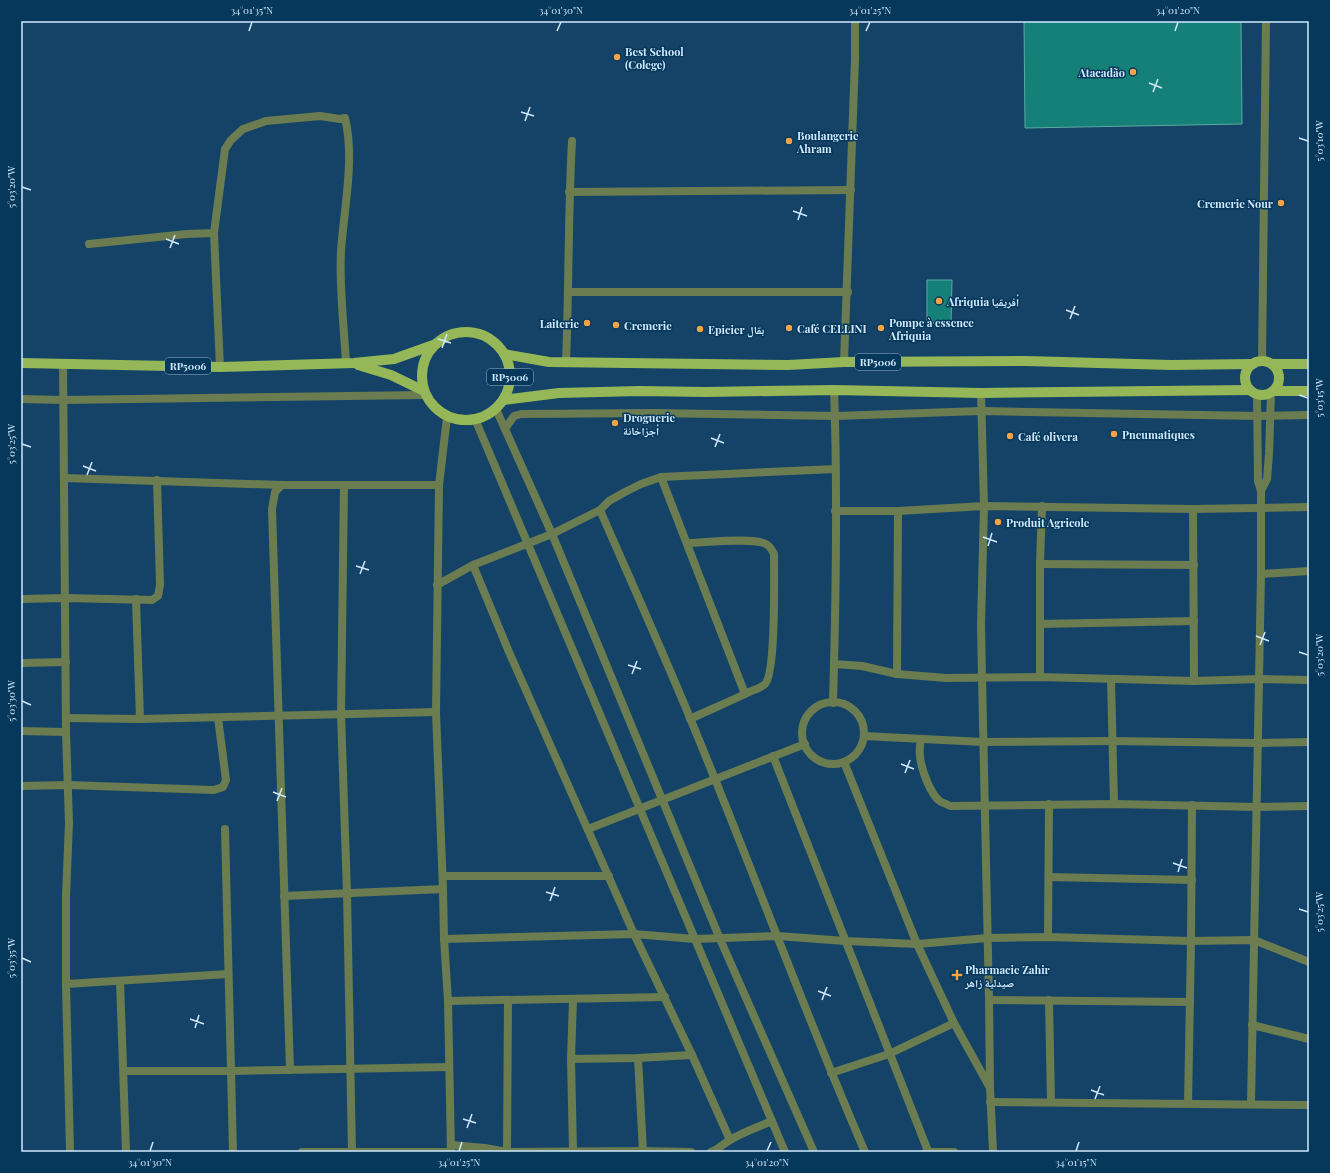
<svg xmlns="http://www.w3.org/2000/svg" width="1330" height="1173" viewBox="0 0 1330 1173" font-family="'Playfair Display','Noto Naskh Arabic',serif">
  <rect width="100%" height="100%" fill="#144367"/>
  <g fill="#158077" stroke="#5caba2">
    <path d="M1024,21h217l1,103 -217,4z"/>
    <path d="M927,280h25l-1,43h-24z"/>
  </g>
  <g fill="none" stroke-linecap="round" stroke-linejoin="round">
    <g stroke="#6b7c50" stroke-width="8">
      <path d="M569,192l282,-2"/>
      <path d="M214,233l6,134"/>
      <path d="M89,244l98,-10 27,-1 11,-84 6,-9 12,-11 23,-8 54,-5 20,3 5,-1c10,41 -1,90 -4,133 -2,37 3,75 5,112"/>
      <path d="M569,292h279"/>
      <path d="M1262,361l4,-340"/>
      <path d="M566,362c3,-74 2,-147 6,-221"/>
      <path d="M844,362l11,-303v-38"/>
      <path d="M63,363l3,369 3,91 -3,73v88l4,168"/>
      <path d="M981,393l3,113 -3,118 1,54 7,322 1,87 3,65"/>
      <path d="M21,399l42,1 362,-5"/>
      <path d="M496,409l56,125 168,405 94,213"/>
      <path d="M447,417l-8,68 -3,227 7,177 1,50 4,62 3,151"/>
      <path d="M475,419l310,733"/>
      <path d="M505,429l9,-13 7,-2 132,-1 182,3 146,-5 276,5 52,-1"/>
      <path d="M661,477l84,217"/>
      <path d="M64,478l218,7h157"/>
      <path d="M282,485l-7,7 -3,17 18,561"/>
      <path d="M344,485l-3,229 6,179 5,259"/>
      <path d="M1261,491l6,-12 2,-25 2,-61"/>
      <path d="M1193,509l1,172"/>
      <path d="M600,510c30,69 61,138 90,208 60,144 113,291 175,434"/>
      <path d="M835,511h63l86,-5 209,3 116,-2"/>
      <path d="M687,543c16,0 66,-6 79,1 4,2 6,6 8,10 0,21 2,119 -9,130 -4,4 -11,6 -16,8 -20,10 -40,18 -59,27"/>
      <path d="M1040,564l154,1"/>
      <path d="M473,565l36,87 125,282 58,121 38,85"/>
      <path d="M1261,574l48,-3"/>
      <path d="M437,585l36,-20 79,-31 48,-24 9,-9 16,-9 16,-8 20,-7 174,-8"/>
      <path d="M21,599l44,-1 87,2 6,-4 2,-11 -3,-105"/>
      <path d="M136,599l4,120"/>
      <path d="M1040,624l154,-3"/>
      <path d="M21,663l45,-1"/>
      <path d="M834,664l28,2 35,8 49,4 94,-1 154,4 66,-2 49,1"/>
      <path d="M897,674l1,-163"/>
      <path d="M1040,677v-113l2,-58"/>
      <path d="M1111,679l3,125"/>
      <circle cx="833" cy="733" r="31"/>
      <path d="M833,703c3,-104 5,-209 1,-313"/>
      <path d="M66,718l74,1 296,-7"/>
      <path d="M21,731l45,1"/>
      <path d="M864,736l119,6 129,-1 147,2 50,-1"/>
      <path d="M921,739c-1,6 -2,11 -1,17 1,12 10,39 21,46 3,1 6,2 9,4l164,-2 143,3 52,-1"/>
      <path d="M773,756l155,395"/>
      <path d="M844,762l73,182 37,79 35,63"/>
      <path d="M21,786l47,-1 146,5 9,-3 3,-7 -8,-62"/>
      <path d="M225,829l8,323"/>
      <path d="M588,829l217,-85"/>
      <path d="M443,876h166"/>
      <path d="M1049,877l143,3"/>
      <path d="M284,896l159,-7"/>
      <path d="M1048,937l1,-133"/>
      <path d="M444,939l190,-5 61,5 83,-3 67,5 72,3 71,-6 60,-1 143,4 63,-1 55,22"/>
      <path d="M120,981l6,171"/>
      <path d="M66,984l162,-10"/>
      <path d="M573,999l-2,60 2,93"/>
      <path d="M989,1000l201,2"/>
      <path d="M1049,1000l2,102"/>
      <path d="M448,1001l217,-4"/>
      <path d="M1252,1025l57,14"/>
      <path d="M638,1058l5,93"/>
      <path d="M571,1059l67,-1 54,-3"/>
      <path d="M124,1071h106l219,-4"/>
      <path d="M831,1073l58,-19 65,-31"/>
      <path d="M990,1102l319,3"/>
      <path d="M1188,1104l3,-163 1,-136"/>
      <path d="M1251,1104l10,-530v-83l-3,-10 -1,-86"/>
      <path d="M451,1145l34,3 22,4 136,-1 48,1"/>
      <path d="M302,1152h149"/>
      <path d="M507,1152l1,-152"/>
      <path d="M711,1152c8,-3 12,-8 19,-12 13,-8 28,-13 42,-19"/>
      <path d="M926,1152h28"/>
    </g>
    <g stroke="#95b758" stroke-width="10">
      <circle cx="466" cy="376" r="44"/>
      <path d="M504,354l45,8 239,3 56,-3 182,-1 145,4 82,-1"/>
      <circle cx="1262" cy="378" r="17"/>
      <path d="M21,363l199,4 134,-4 40,-4 42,-15"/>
      <path d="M1272,364h37"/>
      <path d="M358,365l33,10 33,16"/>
      <path d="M1274,391h35"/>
      <path d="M503,400l56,-7 81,-2 66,1 128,-2 147,3 269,-3"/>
    </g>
  </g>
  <path fill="none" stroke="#d0e8fe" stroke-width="1.5" d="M249,31l3,-9M557,31l4,-9M866,31l4,-9M1175,31l3,-9M1149,83l13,5M1153,92l5,-13M521,112l13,4M525,121l5,-14M1299,138l9,3M22,187l9,3M793,211l14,5M798,220l4,-13M166,239l13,5M170,248l5,-13M1066,310l13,5M1070,319l5,-13M438,339l13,4M442,348l5,-14M1299,395l9,3M711,438l13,5M22,444l9,3M715,447l5,-13M83,466l13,5M87,475l5,-13M983,537l14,5M988,546l4,-13M356,566l13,4M360,574l5,-13M1256,636l13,5M1260,645l5,-13M1299,652l9,3M628,665l13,4M632,674l5,-13M22,701l9,4M901,764l13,5M905,773l5,-13M273,792l13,5M277,801l5,-13M1173,863l14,5M1178,872l4,-13M546,892l13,4M550,901l5,-14M1299,909l9,3M22,958l9,4M818,991l13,5M822,1000l5,-13M190,1019l14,5M195,1028l4,-13M1091,1090l13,5M1095,1099l5,-13M463,1119l13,4M467,1128l5,-14M150,1151l3,-9M459,1151l3,-9M767,1151l4,-9M1076,1151l3,-9"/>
  <g fill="#f5a346" stroke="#06385b" stroke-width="1.5">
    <circle cx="617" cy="57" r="4"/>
    <circle cx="1133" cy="72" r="4"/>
    <circle cx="789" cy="141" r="4"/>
    <circle cx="1281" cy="203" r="4"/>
    <circle cx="939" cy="301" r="4"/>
    <circle cx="587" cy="323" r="4"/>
    <circle cx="616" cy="325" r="4"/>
    <circle cx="789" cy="328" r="4"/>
    <circle cx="881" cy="328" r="4"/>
    <circle cx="700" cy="329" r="4"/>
    <circle cx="615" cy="423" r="4"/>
    <circle cx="1114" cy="434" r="4"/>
    <circle cx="1010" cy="436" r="4"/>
    <circle cx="998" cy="522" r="4"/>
    <path d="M955 969h4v4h4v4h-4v4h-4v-4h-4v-4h4z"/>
  </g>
  <g text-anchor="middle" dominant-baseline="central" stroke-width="3" stroke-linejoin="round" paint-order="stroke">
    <g fill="#06385b" stroke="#93b3cd" stroke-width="1">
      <rect x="855" y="354" width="46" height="16" rx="3"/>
      <rect x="165" y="358" width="46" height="16" rx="3"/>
      <rect x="487" y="369" width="46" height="16" rx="3"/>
    </g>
    <g font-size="10" font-weight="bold" fill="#d0e8fe">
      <text x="878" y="362">RP5006</text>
      <text x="188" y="366">RP5006</text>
      <text x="510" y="377">RP5006</text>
    </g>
    <g font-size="11" font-weight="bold" fill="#d0e8fe" stroke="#06385b" text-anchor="start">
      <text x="625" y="51">Best School<tspan x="625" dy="13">(Colege)</tspan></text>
      <text x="1125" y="72" text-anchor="end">Atacadão</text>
      <text x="797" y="135">Boulangerie<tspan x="797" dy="13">Ahram</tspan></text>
      <text x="1273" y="203" text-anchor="end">Cremerie Nour</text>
      <text x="947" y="301">Afriquia أفريقيا</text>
      <text x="889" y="322">Pompe à essence<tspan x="889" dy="13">Afriquia</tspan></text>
      <text x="579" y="323" text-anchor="end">Laiterie</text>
      <text x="624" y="325">Cremerie</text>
      <text x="797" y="328">Café CELLINI</text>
      <text x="708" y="329">Epicier بقال</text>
      <text x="623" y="417">Droguerie<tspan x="623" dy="13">أجزاخانة</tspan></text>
      <text x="1122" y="434">Pneumatiques</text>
      <text x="1018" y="436">Café olivera</text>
      <text x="1006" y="522">Produit Agricole</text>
      <text x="965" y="969">Pharmacie Zahir<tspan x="965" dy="13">صيدلية زاهر</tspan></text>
    </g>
  </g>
  <rect width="1330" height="1173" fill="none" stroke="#06385b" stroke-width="44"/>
  <rect x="22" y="22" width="1286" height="1129" fill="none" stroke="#d0e8fe" stroke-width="1.5"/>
  <g font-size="10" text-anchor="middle" fill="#d0e8fe">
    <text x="252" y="14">34°01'35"N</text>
    <text x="561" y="14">34°01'30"N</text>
    <text x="870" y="14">34°01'25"N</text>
    <text x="1178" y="14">34°01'20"N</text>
    <text transform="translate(1319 141) rotate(-90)" y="4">5°03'10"W</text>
    <text transform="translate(11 187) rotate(-90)" y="4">5°03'20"W</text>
    <text transform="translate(1319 398) rotate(-90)" y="4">5°03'15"W</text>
    <text transform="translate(11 444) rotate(-90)" y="4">5°03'25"W</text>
    <text transform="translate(1319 655) rotate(-90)" y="4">5°03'20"W</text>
    <text transform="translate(11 701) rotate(-90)" y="4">5°03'30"W</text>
    <text transform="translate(1319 912) rotate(-90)" y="4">5°03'25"W</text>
    <text transform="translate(11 958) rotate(-90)" y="4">5°03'35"W</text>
    <text x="150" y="1166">34°01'30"N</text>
    <text x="459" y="1166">34°01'25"N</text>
    <text x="767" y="1166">34°01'20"N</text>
    <text x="1076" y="1166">34°01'15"N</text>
  </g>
</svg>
